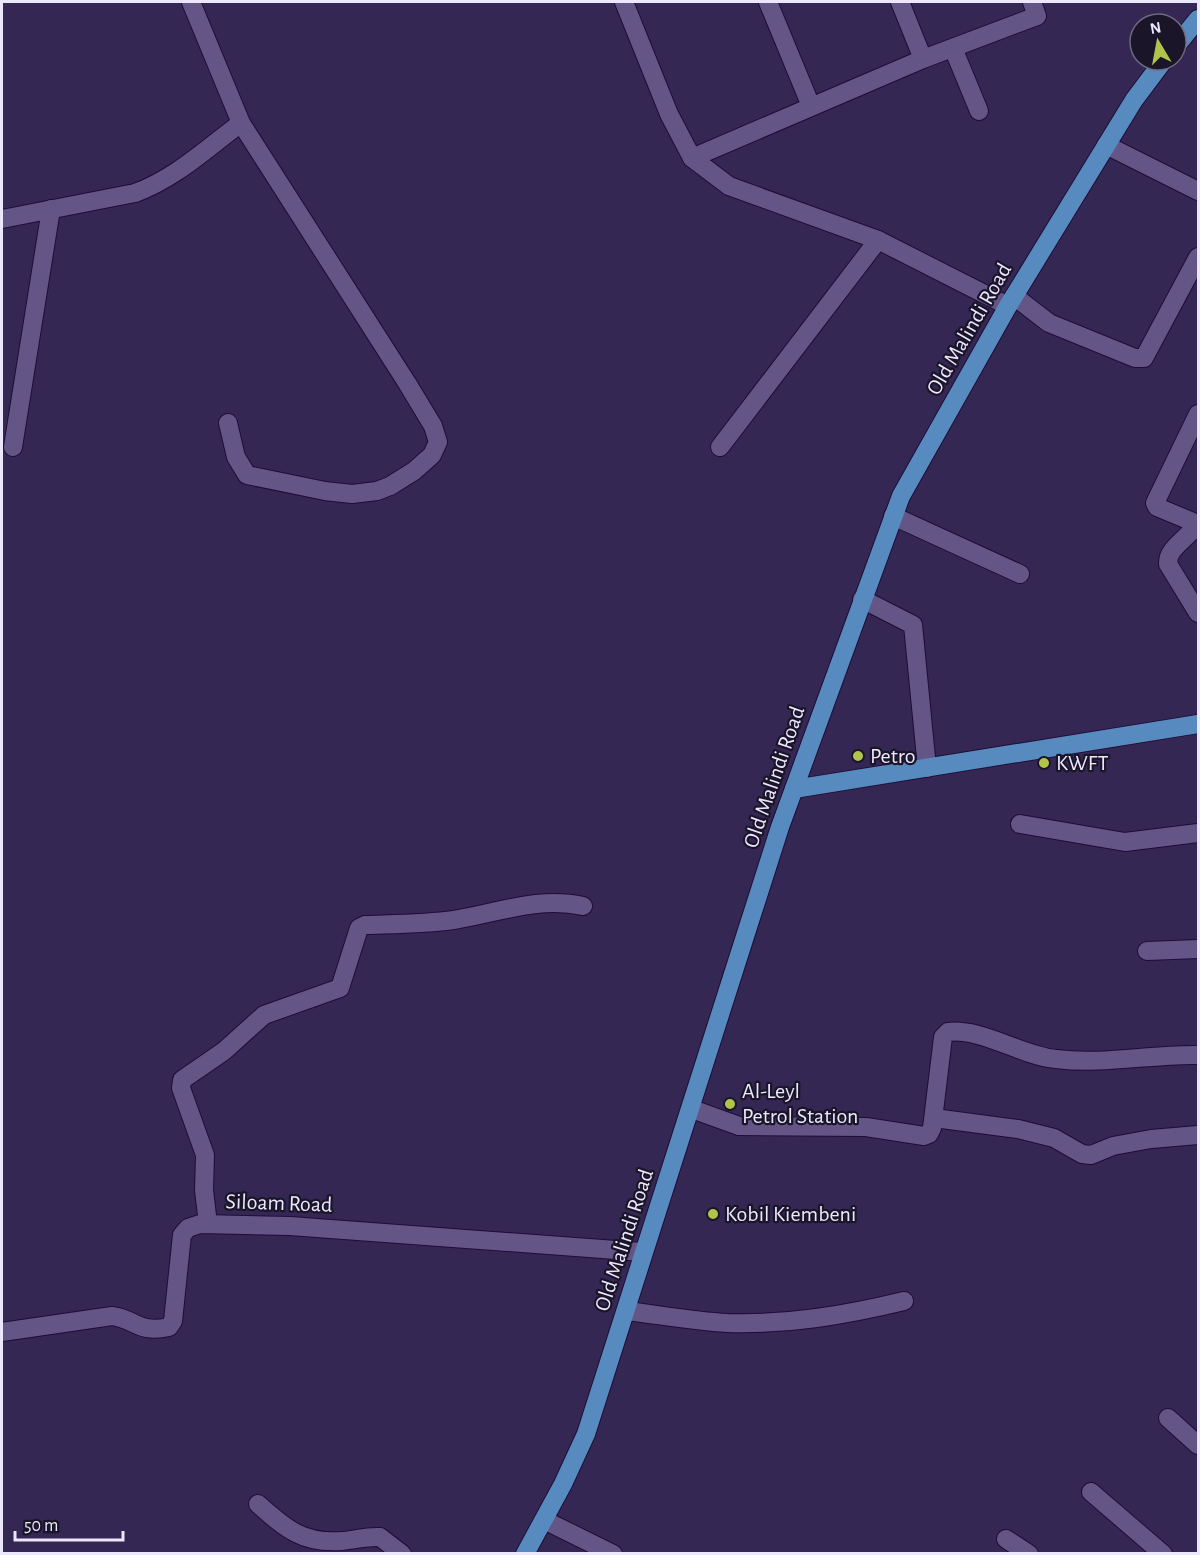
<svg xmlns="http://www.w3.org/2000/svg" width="1200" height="1555" viewBox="0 0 1200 1555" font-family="'Alegreya Sans',sans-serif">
  <rect width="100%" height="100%" fill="#352753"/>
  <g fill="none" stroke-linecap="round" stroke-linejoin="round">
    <defs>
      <g id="minor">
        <path d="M191,2l50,121 166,260 26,43 5,16 -6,13 -18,16 -24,15 -13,5 -25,3 -27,-3 -78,-16 -11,-18 -8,-34"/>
        <path d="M624,2l45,112 23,44 37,28 149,54 130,66"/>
        <path d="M768,2l43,104"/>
        <path d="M900,2l23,57"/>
        <path d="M953,48l26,63"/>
        <path d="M1106,145l92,46"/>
        <path d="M692,158l231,-99 114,-43 -5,-14"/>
        <path d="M2,219l133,-26c41,-15 72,-45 106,-70"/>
        <path d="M1014,296l35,27 86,35h9l54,-101"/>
        <path d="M1198,414l-43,89 2,4 36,15 1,6c-9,12 -27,21 -26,36l30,49"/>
        <path d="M13,447l38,-238"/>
        <path d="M720,447l158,-207"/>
        <path d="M893,516l127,58"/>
        <path d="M862,599l51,26 14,143"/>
        <path d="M1020,824l105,18 73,-9"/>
        <path d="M1147,951l51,-2"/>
        <path d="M692,1109l47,17 127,1 58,9 5,-2 3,-6 11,-91 5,-5c34,-4 74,24 108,27 48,6 94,-5 142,-4"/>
        <path d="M934,1118l84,11 36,9 28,16 9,1 22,-9 38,-7 47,-4"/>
        <path d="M208,1224l-4,-34 1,-35 -24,-67 1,-8 42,-29 40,-36 76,-27 19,-60 6,-3c30,-1 60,-1 89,-5 44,-7 84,-24 129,-14"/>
        <path d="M627,1311c33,4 66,10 100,12 61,2 119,-8 177,-22"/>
        <path d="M2,1332l110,-16c24,3 26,18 57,11l4,-6 9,-86 6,-7 12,-4 90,2 353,26"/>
        <path d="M1168,1418l30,27"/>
        <path d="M1091,1492l72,62"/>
        <path d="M258,1504c28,25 45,40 84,37 13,-1 25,-5 38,-4l22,17"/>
        <path d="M544,1520l69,34"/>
        <path d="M1006,1539l23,15"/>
      </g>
      <g id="major">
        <path d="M1176,46l22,-27"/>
        <path d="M794,789l404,-65"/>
        <path d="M525,1554l38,-70 23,-50 194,-607 121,-331 107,-190 126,-206 30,-40"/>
      </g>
    </defs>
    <use href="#minor" stroke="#1d0d37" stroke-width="20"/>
    <use href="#major" stroke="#1d0d37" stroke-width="20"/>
    <use href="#minor" stroke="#635585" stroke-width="18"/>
    <use href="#major" stroke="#578bbf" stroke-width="18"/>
  </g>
  <g fill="#b2c34c" stroke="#1a1528" stroke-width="2">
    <circle cx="858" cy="756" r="6"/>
    <circle cx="1044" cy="763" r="6"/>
    <circle cx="730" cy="1104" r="6"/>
    <circle cx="713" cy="1214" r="6"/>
  </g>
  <g text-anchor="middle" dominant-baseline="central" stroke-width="4.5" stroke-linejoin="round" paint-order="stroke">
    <g font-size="22" fill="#ece7fe" stroke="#1a1528">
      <text transform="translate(969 329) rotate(-60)">Old Malindi Road</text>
      <text transform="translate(774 777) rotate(-71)">Old Malindi Road</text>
      <text transform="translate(279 1203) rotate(2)">Siloam Road</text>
      <text transform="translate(624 1240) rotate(-72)">Old Malindi Road</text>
    </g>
    <g font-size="22" fill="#ece7fe" stroke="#1a1528" text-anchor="start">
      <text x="870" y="756">Petro</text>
      <text x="1056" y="763">KWFT</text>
      <text x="742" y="1091">Al-Leyl<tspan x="742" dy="25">Petrol Station</tspan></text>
      <text x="725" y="1214">Kobil Kiembeni</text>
    </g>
  </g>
  <rect width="1200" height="1555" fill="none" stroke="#ece7fe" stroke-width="6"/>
  <g transform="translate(1158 42) rotate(350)"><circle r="28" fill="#1a1528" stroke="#6e697e" stroke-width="1.5"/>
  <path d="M0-4.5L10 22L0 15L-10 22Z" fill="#b2c34c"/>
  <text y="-9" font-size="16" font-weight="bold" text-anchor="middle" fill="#ece7fe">N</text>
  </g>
  <path d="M15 1531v9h108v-9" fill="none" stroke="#ece7fe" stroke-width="3"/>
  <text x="24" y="1531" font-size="18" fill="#ece7fe" stroke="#1a1528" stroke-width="4.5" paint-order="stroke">50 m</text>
</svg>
